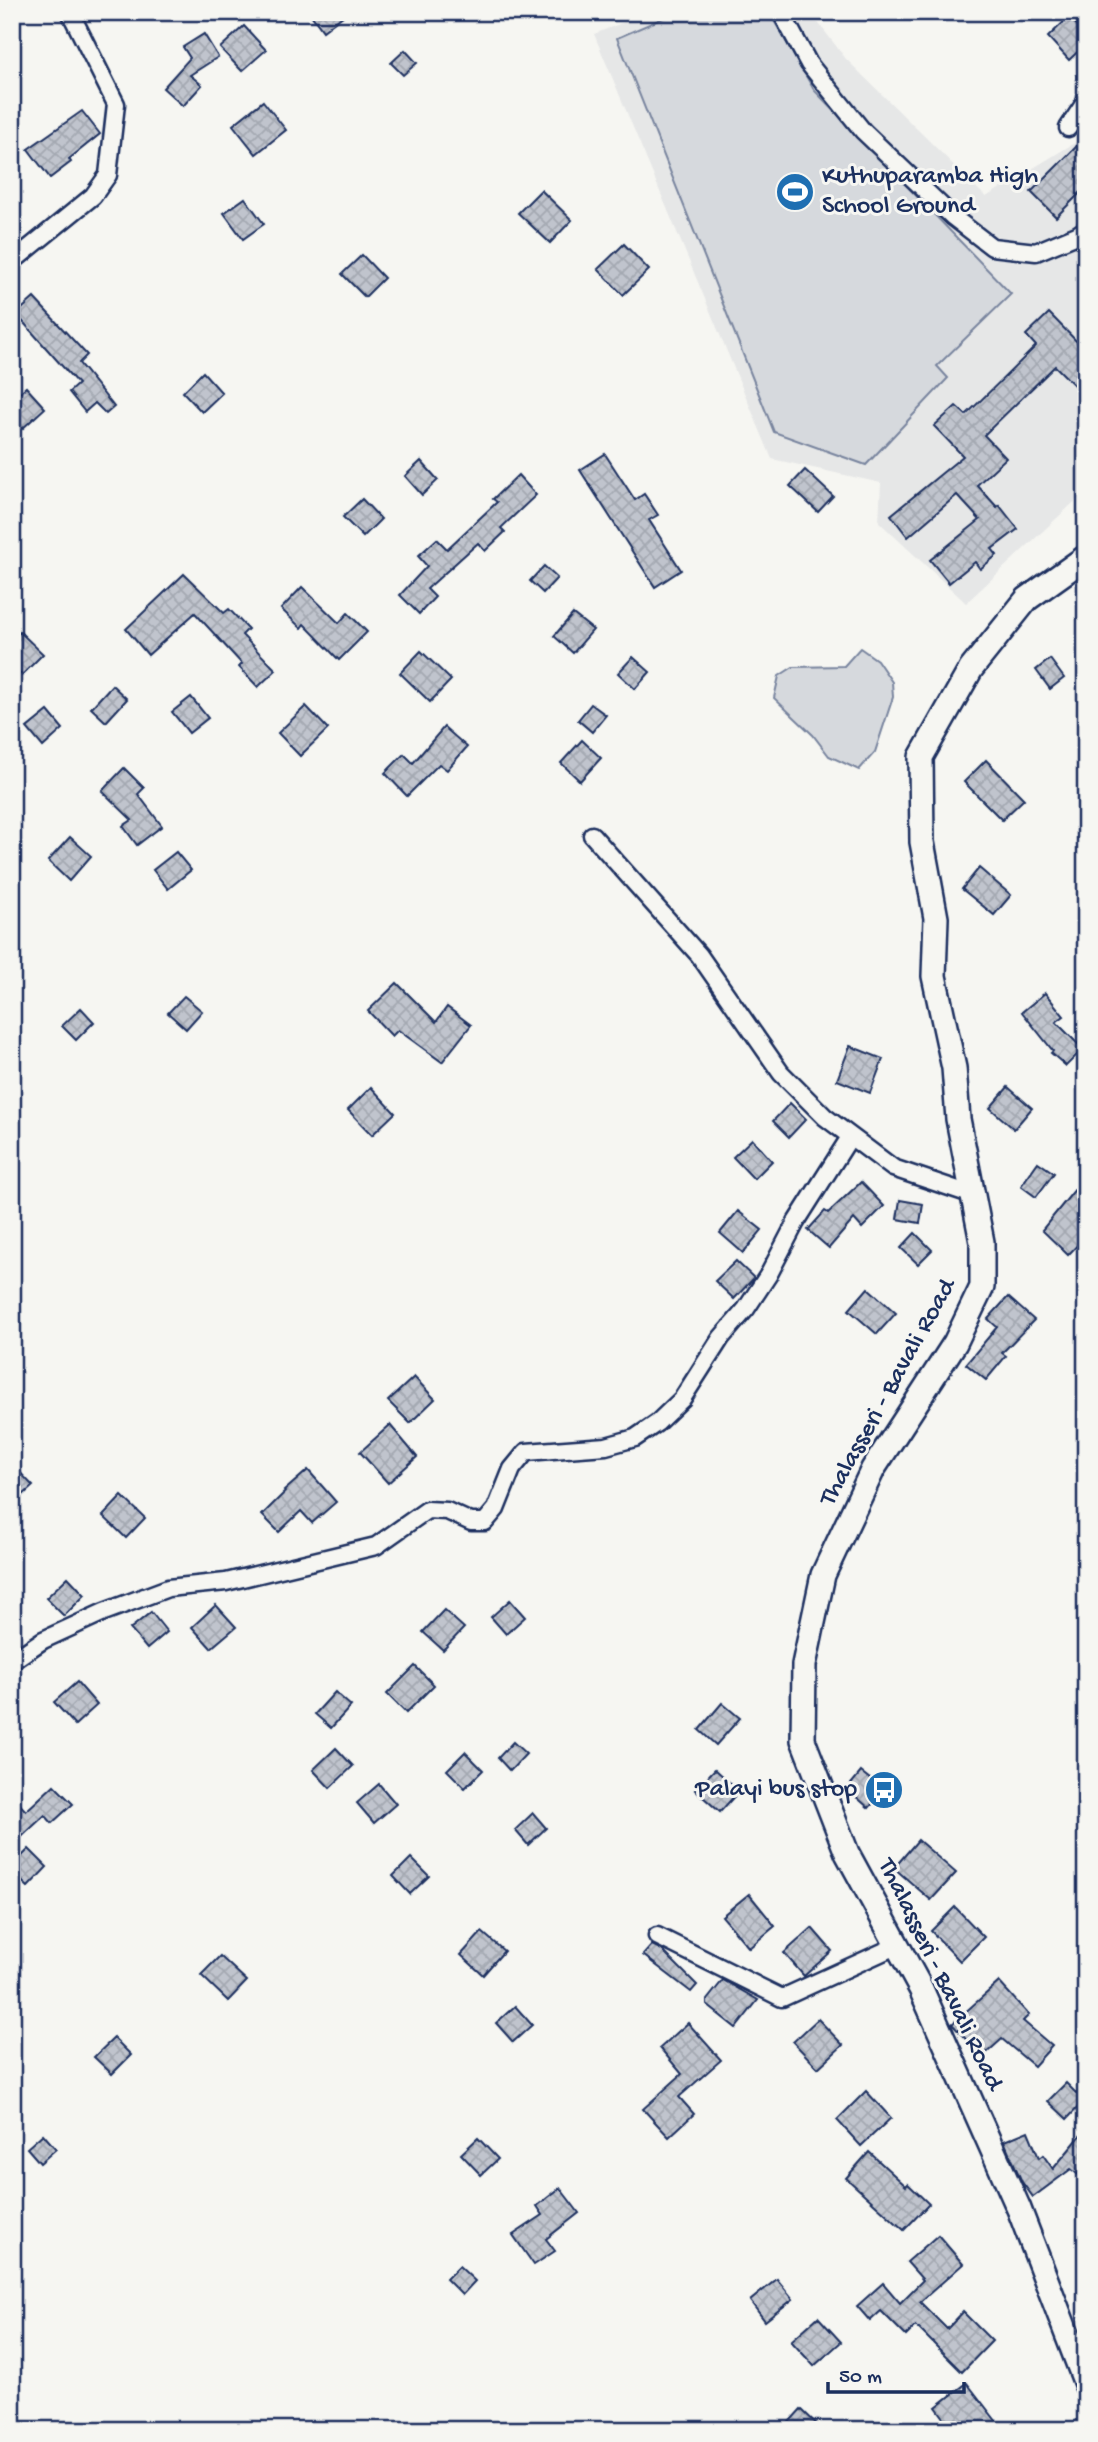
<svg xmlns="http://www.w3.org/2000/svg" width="1098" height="2442" viewBox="0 0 1098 2442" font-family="'Gochi Hand',sans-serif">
  <defs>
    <pattern id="building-cross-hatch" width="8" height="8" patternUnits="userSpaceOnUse" patternTransform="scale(1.75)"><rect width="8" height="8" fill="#c0c4cd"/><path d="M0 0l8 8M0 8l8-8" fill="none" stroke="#a4a9b2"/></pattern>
  </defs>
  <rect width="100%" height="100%" fill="#f6f6f2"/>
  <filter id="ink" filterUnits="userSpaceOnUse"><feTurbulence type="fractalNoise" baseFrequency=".0143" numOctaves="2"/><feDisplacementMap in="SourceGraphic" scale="14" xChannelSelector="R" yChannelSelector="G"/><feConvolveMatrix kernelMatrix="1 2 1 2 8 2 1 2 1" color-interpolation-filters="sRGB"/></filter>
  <g filter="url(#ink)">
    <path fill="#e6e7e7" d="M650,12h160l36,47 140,138 100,-61v355l-120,112 -87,-81 2,-39 -109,-24 -178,-425z"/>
    <g fill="#d6d9dd" stroke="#78849e" stroke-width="2">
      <path d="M677,12h92l45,78 197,204 -74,72 11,12 -82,87 -92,-33 -157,-394z"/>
      <path d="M860,648l17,12 15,22 1,15 -18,55 -16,18 -30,-14 -16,-21 -39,-37 5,-22 14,-9 51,-1z"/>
    </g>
    <g fill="url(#building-cross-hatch)" stroke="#1b2f5e" stroke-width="2">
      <path d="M309,12h39l-25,19z"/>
      <path d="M1069,17l17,17v10l-17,16 -21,-23z"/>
      <path d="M244,26l22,24 -24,21 -22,-23z"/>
      <path d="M204,34l14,23 -28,18 12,10 -19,21 -20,-18 27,-30 -7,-11z"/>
      <path d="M405,50l12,13 -14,12 -12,-12z"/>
      <path d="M263,101l23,29 -30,24 -23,-29z"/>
      <path d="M82,111l18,23 -31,25 2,3 -21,16 -22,-29z"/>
      <path d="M1086,137v50l-30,30 -25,-25z"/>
      <path d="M541,190l31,30 -22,23 -32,-30z"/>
      <path d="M245,198l19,26 -21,15 -19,-26z"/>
      <path d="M624,244l25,26 -26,25 -25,-26z"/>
      <path d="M362,255l22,23 -19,19 -23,-23z"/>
      <path d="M34,298l53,57 -8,8 35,44 -8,7 -11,-11 -10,9 -16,-20 9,-8 -62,-70z"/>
      <path d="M1049,313l37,38v46l-31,-31 -71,69 22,23 -29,27 20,22 2,-2 19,24 -26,20 5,6 -17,14 -5,-7 -26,21 -19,-23 50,-40 -23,-25 -49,42 -17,-22 72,-59 -29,-30 22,-20 10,9 70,-69 -10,-11z"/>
      <path d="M203,372l19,21 -20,19 -19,-20z"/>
      <path d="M26,387l19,21 -23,21 -10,-11v-19z"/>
      <path d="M605,454l30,46 9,-6 14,21 -9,5 32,50 -26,17 -75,-117z"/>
      <path d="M421,461l17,19 -16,15 -17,-19z"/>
      <path d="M805,470l28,26 -15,16 -28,-26z"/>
      <path d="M518,475l18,20 -35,33 4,4 -20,19 -7,-8 -51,46 8,8 -16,17 -19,-19 27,-29 -9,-10 19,-17 10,10 50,-47 -4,-3z"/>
      <path d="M362,499l19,20 -18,18 -20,-20z"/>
      <path d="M544,566l13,12 -14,15 -13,-12z"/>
      <path d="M184,574l40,39 5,-4 19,20 -6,6 34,35 -18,17 -19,-20 3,-3 -47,-51 -47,42 -22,-26z"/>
      <path d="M302,587l37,36 9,-10 19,19 -28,28 -35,-36 -3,4 -20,-19z"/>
      <path d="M573,614l20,16 -20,23 -19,-17z"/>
      <path d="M20,632l23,22 -21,21 -10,-9v-26z"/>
      <path d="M421,651l30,29 -21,22 -30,-29z"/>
      <path d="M633,657l17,15 -15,17 -17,-16z"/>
      <path d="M1050,659l14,19 -14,11 -14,-19z"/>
      <path d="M112,685l15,14 -21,23 -15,-14z"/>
      <path d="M191,697l17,21 -19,15 -17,-21z"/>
      <path d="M591,704l15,11 -14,17 -14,-12z"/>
      <path d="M306,706l22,23 -28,27 -22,-23z"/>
      <path d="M48,711l15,18 -20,18 -16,-19z"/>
      <path d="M444,727l23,20 -20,23 -8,-6 -32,32 -22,-23 19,-19 9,9z"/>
      <path d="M582,740l19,18 -21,23 -19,-18z"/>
      <path d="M986,760l38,39 -22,21 -38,-38z"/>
      <path d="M124,768l20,20 -6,6 24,32 -25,19 -14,-19 9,-6 -30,-29z"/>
      <path d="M70,837l21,19 -22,25 -21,-20z"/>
      <path d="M176,852l15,18 -23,19 -15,-19z"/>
      <path d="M979,868l32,27 -17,20 -32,-26z"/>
      <path d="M397,983l39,39 11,-15 24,18 -29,37 -44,-32 -6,6 -24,-25z"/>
      <path d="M1045,993l19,23 -8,6 27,27 -17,17 -15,-13 2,-2 -31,-39z"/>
      <path d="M184,996l18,15 -16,18 -18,-16z"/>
      <path d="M81,1008l13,14 -18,18 -14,-14z"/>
      <path d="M850,1046l33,13 -13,34 -33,-13z"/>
      <path d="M371,1087l24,26 -23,22 -24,-25z"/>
      <path d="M1008,1087l24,21 -18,21 -24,-21z"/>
      <path d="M790,1103l16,16 -17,18 -16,-16z"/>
      <path d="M752,1139l20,22 -18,18 -21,-22z"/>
      <path d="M1038,1162l16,11 -18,24 -15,-11z"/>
      <path d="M861,1182l23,24 -22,22 -8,-9 -25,29 -21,-18 17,-19 3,2z"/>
      <path d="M1076,1188l10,8v40l-18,19 -26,-25z"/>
      <path d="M900,1200l23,4 -3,19 -23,-4z"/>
      <path d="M738,1211l24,19 -19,23 -23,-20z"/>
      <path d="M915,1233l17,17 -14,14 -17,-16z"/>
      <path d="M736,1261l18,17 -20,21 -19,-18z"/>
      <path d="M868,1288l28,25 -19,21 -28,-24z"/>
      <path d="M1008,1297l26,23 -32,33 4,3 -20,24 -20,-16 31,-37 -9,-8z"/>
      <path d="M414,1377l21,22 -25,24 -22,-22z"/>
      <path d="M390,1425l27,32 -29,26 -28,-31z"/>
      <path d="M12,1464l21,22 -21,19z"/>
      <path d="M308,1470l28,32 -24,21 -11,-12 -22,21 -17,-17 23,-23 -1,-1z"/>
      <path d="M122,1496l23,22 -19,20 -23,-22z"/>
      <path d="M68,1577l17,18 -21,21 -18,-18z"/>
      <path d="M510,1600l15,17 -19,17 -15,-17z"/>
      <path d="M216,1605l20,22 -25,21 -19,-21z"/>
      <path d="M444,1610l20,18 -21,22 -20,-18z"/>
      <path d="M151,1612l16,20 -20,17 -17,-20z"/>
      <path d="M415,1666l19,19 -28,28 -19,-19z"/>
      <path d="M77,1682l20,23 -22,20 -21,-23z"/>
      <path d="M335,1692l16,14 -20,22 -16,-14z"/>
      <path d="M722,1703l18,15 -24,27 -17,-15z"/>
      <path d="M513,1742l13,12 -16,17 -12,-13z"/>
      <path d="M336,1748l17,18 -23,22 -17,-18z"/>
      <path d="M465,1752l18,18 -18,18 -18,-18z"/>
      <path d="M715,1769l24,22 -19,21 -25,-22z"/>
      <path d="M861,1772l23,18 -15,18 -22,-19z"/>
      <path d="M379,1784l17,20 -22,19 -17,-20z"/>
      <path d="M54,1785l19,19 -21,19 -7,-8 -33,31v-50l14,15z"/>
      <path d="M533,1813l13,15 -18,17 -13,-15z"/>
      <path d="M918,1840l38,33 -25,27 -37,-32z"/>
      <path d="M29,1849l18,18 -19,20 -16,-15v-6z"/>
      <path d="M411,1858l18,18 -19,18 -17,-18z"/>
      <path d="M749,1894l26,32 -26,22 -27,-32z"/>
      <path d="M955,1907l29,30 -24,24 -29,-30z"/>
      <path d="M812,1928l20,23 -28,25 -20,-23z"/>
      <path d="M482,1932l22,19 -21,24 -22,-20z"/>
      <path d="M652,1945l10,5 35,35 -6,7 -48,-37z"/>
      <path d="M220,1956l27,25 -19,20 -27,-26z"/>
      <path d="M723,1980l35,20 -22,28 -29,-23v-5z"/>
      <path d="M999,1982l30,33 -6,6 29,25 -18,20 -32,-27 -20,18 -30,-33z"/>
      <path d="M515,2006l17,19 -19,17 -17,-19z"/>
      <path d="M818,2019l25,26 -25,23 -25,-26z"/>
      <path d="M688,2023l33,37 -42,37 15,17 -25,23 -26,-28 39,-35 -22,-26z"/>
      <path d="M114,2038l17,17 -19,19 -18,-17z"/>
      <path d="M1066,2083l18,18 -17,18 -19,-18z"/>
      <path d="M866,2091l25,27 -30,28 -24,-26z"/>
      <path d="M1086,2129v52l-15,-12 -38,28 -11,-15 -18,-41 24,-10 11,27 4,-3 10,14z"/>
      <path d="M43,2134l13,15 -16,14 -13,-15z"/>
      <path d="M478,2138l20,21 -17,16 -20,-21z"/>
      <path d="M869,2152l37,34 2,-2 21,20 -25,26 -58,-52z"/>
      <path d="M560,2188l19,25 -33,26 9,12 -21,14 -21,-30 30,-20 -6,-9z"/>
      <path d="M938,2235l25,29 -43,38 27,27 16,-17 29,29 -30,31 -46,-46 -10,10 -25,-25 -11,10 -13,-15 26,-23 17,20 23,-23 -16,-18z"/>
      <path d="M459,2266l16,15 -13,14 -16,-16z"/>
      <path d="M777,2279l16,20 -28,22 -15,-20z"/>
      <path d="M818,2317l23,25 -27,24 -23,-25z"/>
      <path d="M967,2383l36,47h-50l-17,-23z"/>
      <path d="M801,2409l22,21h-41z"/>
    </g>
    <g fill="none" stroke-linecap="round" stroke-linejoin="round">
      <defs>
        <g id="minor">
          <path d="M781,12l28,52 54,67 90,86 39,30 44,5 41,-17 9,-6"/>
          <path d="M1068,128l18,-27"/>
          <path d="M12,262l81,-66 15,-21 8,-71 -46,-92"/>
          <path d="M592,835l107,120 82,118 44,44 68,51 80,27"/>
          <path d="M12,1661l31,-21 61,-28 64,-24 58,-6 150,-36 51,-36 20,1 24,11h14l11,-13 16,-40 14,-17 80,-6 29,-8 22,-15 25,-24 39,-61 25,-29 23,-35 27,-52 54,-85"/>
          <path d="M657,1936l125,62 116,-53"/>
        </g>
        <path id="secondary" d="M1086,557l-59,42 -56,70 -50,88 1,85 14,76 -2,58 20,92 4,51 24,123v45l-27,56 -82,126 -50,106 -19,90 -1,75 44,113 74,136 98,220 67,175"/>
      </defs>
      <use href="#minor" stroke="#1b2f5e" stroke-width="21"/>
      <use href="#secondary" stroke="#1b2f5e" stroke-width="28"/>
      <use href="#minor" stroke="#f6f6f2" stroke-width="16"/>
      <use href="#secondary" stroke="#f6f6f2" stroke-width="23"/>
    </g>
  </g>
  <defs>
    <symbol id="stadium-disc" viewBox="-11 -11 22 22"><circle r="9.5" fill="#1f6fb2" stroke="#f6f6f2"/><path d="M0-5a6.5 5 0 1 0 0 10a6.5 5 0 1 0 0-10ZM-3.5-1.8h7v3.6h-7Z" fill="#fff"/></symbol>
    <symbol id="bus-disc" viewBox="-11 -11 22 22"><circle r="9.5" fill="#1f6fb2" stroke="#f6f6f2"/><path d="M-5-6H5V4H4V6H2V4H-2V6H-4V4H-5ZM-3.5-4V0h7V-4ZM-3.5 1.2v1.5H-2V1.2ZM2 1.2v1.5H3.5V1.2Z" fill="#fff"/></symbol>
  </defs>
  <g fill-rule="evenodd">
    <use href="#stadium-disc" x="773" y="170" width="44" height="44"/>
    <use href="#bus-disc" x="862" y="1768" width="44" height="44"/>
  </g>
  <g text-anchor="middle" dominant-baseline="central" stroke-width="6" stroke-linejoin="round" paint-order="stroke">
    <g font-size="26" fill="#1b2f5e" stroke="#f6f6f2" text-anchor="start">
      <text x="822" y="177">Kuthuparamba High<tspan x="822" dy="30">School Ground</tspan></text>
      <text x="857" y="1790" text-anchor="end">Palayi bus stop</text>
    </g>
    <g font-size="26" fill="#1b2f5e" stroke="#f6f6f2">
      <text transform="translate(889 1393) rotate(-61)">Thalasseri - Bavali Road</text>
      <text transform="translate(939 1975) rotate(64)">Thalasseri - Bavali Road</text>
    </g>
  </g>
  <rect width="1098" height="2442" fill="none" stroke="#f6f6f2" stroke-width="42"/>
  <rect x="21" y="21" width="1056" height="2400" fill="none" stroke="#1b2f5e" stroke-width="2.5" filter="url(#ink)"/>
  <path d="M828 2382v10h136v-10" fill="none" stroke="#1b2f5e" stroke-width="3.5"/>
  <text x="839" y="2382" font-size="21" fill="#1b2f5e" stroke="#f6f6f2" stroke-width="5" paint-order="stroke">50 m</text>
</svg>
